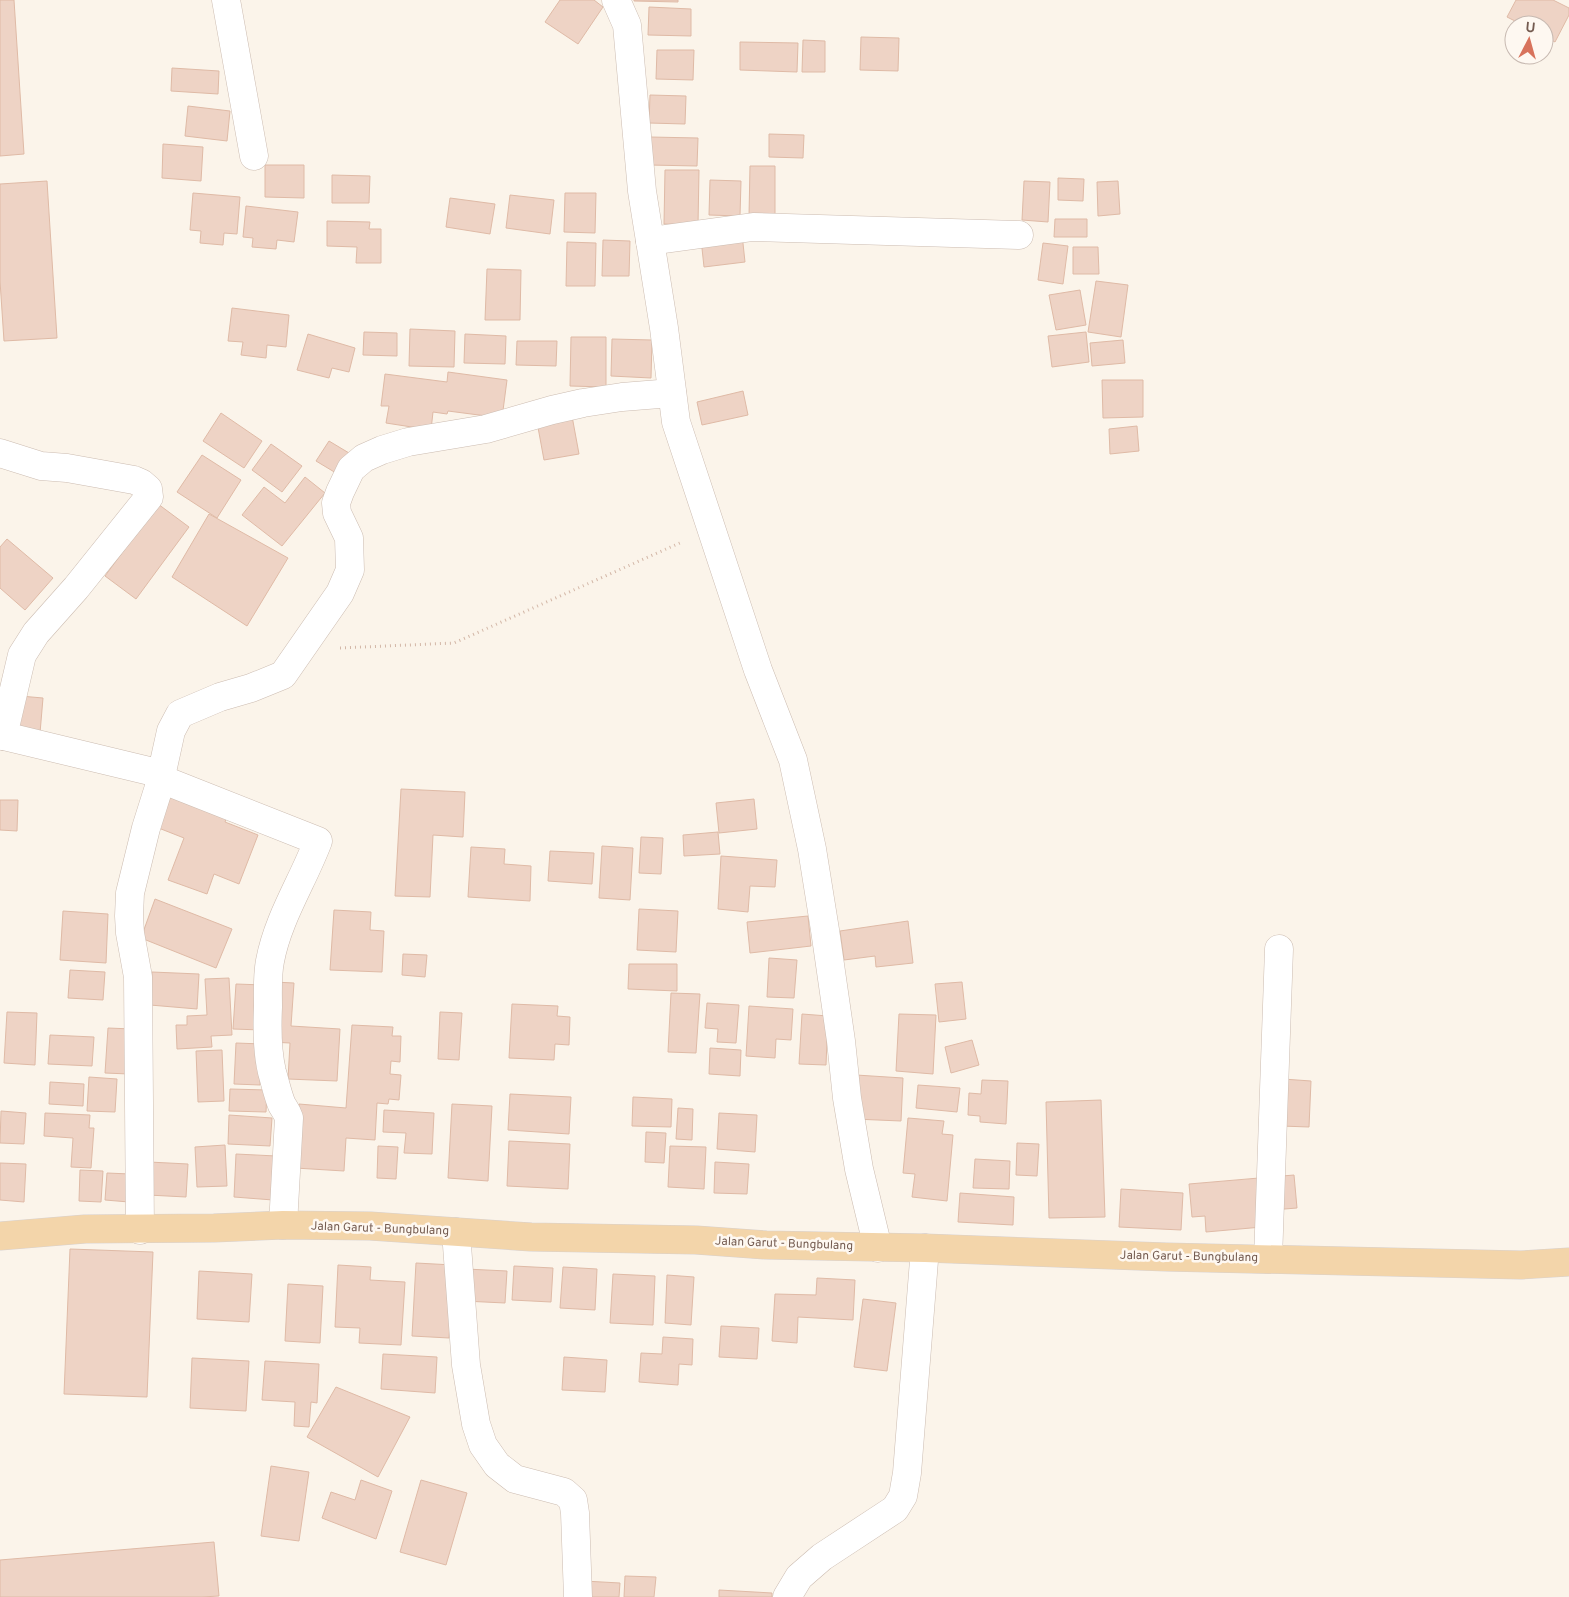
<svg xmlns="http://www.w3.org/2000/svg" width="1569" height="1597" viewBox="0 0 1569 1597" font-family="Overpass,sans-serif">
  <rect width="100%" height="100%" fill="#fbf4ea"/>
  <g fill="#eed3c5" stroke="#dfbaa6">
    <path d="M0,0h14l10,154 -24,2z"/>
    <path d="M560,0h34l9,7 -25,37 -33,-22z"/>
    <path d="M634,0h44v2l-44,-1z"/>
    <path d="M1516,0h37l16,8v7l-14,27 -11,-6v-11h-21l-16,-8z"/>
    <path d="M649,7l42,2v27l-43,-1z"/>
    <path d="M861,37l38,1 -1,33 -38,-1z"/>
    <path d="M803,40l22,1v31h-23z"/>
    <path d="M740,42l58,1 -1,29 -57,-2z"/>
    <path d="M657,50h37l-1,30 -37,-1z"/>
    <path d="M172,68l47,3 -1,23 -47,-3z"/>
    <path d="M650,95l36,1 -1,28 -36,-1z"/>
    <path d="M188,106l42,5 -3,30 -42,-5z"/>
    <path d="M769,134l35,1 -1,23 -34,-1z"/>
    <path d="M650,137l48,1 -1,28 -48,-1z"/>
    <path d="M163,144l40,3 -2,34 -39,-3z"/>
    <path d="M265,165h39v33l-39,-1z"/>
    <path d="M750,166h25v50h-26z"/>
    <path d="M665,170h34l-1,55 -34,-1z"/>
    <path d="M332,175l38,1 -1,27h-37z"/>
    <path d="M1058,178l26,1 -1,22 -25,-1z"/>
    <path d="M710,180l31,1 -1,35 -31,-1z"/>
    <path d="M47,181l10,157 -53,3 -4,-60v-97z"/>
    <path d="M1024,181l26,1 -2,40 -26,-2z"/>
    <path d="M1118,181l2,33 -22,2 -1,-34z"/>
    <path d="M193,193l47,4 -3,37 -13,-1 -1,12 -23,-2 1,-12 -11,-1z"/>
    <path d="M565,193h31l-1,40 -31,-1z"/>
    <path d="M510,195l44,5 -4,34 -44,-6z"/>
    <path d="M450,198l45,6 -5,30 -44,-7z"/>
    <path d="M246,206l52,6 -4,30 -17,-2 -1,9 -24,-2 1,-9 -10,-1z"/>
    <path d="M1055,219h32v18h-33z"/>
    <path d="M327,221l43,1 -1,7h12v34h-25l1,-16 -30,-1z"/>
    <path d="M742,234l3,28 -41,5 -3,-28z"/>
    <path d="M603,240l27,1 -1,35h-27z"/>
    <path d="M567,242l29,1 -1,43h-29z"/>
    <path d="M1043,243l25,3 -5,38 -25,-4z"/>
    <path d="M1073,247h25l1,27h-26z"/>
    <path d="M487,269l34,1 -1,50h-35z"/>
    <path d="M1096,281l32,4 -7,52 -33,-5z"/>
    <path d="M1080,290l6,35 -30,5 -7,-35z"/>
    <path d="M232,308l57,7 -3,32 -19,-2 -1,13 -25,-3 2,-13 -15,-1z"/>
    <path d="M410,329l45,2 -1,36 -45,-1z"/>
    <path d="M364,332l33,1v23l-34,-1z"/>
    <path d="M1086,332l3,30 -37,5 -4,-31z"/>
    <path d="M308,334l47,14 -6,24 -17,-4 -3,10 -32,-8z"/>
    <path d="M465,334l41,2 -1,28 -41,-1z"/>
    <path d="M571,337h35v50l-36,-1z"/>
    <path d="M612,339l40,1 -1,38 -40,-2z"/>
    <path d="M1123,340l2,23 -33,3 -2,-23z"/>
    <path d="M517,341h40l-1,25 -40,-1z"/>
    <path d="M448,372l59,8 -5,38 -54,-7 -1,3 -14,-2 -2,18 -45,-7 3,-17h-8l4,-32 62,8z"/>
    <path d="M1102,380h41v37l-40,1z"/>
    <path d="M743,391l5,24 -46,10 -5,-23z"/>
    <path d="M221,413l41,28 -18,27 -41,-27z"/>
    <path d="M572,416l7,38 -35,6 -7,-38z"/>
    <path d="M1137,426l2,25 -29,3 -1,-25z"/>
    <path d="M329,441l20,12 -13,20 -20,-12z"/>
    <path d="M271,444l31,22 -20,26 -30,-22z"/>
    <path d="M202,455l39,25 -24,38 -40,-26z"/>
    <path d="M305,477l20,16 -43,53 -40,-31 22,-28 21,16z"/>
    <path d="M158,504l31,23 -53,72 -31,-23z"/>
    <path d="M209,514l79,44 -41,68 -75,-49z"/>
    <path d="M7,539l46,39 -28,32 -25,-22v-41z"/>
    <path d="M20,696l23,2 -3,35 -23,-1z"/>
    <path d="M170,788l59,23 -4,11 33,13 -19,49 -25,-10 -7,20 -39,-14 16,-42 -28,-11z"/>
    <path d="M401,789l64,3 -2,45 -30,-2 -3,62 -35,-1z"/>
    <path d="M754,799l3,30 -38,4 -3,-30z"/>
    <path d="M0,800h18l-1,31 -17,-1z"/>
    <path d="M718,832l2,22 -36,2 -1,-21z"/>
    <path d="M641,837l22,1 -2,36 -22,-1z"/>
    <path d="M602,846l31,2 -3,52 -31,-2z"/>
    <path d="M471,847l34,2 -1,15 27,2 -1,35 -62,-4z"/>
    <path d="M550,851l44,2 -2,31 -44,-3z"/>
    <path d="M721,856l56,4 -2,27 -25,-1 -2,26 -30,-3z"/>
    <path d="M155,899l77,30 -16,39 -75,-30z"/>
    <path d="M639,909l39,2 -2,41 -39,-2z"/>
    <path d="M334,910l37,2 -1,18 14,1 -2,41 -52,-2z"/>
    <path d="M63,911l45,3 -2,49 -46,-3z"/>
    <path d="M808,916l3,30 -61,7 -3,-31z"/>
    <path d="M908,921l5,42 -37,4 -1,-11 -31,4 -4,-29z"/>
    <path d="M403,954l24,1 -2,22 -23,-2z"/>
    <path d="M769,958l28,2 -3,38 -27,-1z"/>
    <path d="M629,964h48v27l-49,-2z"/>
    <path d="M70,970l35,2 -2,28 -35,-2z"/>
    <path d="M152,972l47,2 -2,35 -47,-4z"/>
    <path d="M229,978l3,57 -21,1 1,11 -35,2 -1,-24h11v-9l20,-1 -2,-36z"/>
    <path d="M274,982l20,1 -3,43 49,3 -3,52 -49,-2 2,-36 -19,-1z"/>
    <path d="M962,982l4,37 -27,3 -4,-38z"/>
    <path d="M236,984l27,1 -2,45 -28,-1z"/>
    <path d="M671,993l29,1 -4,59 -28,-1z"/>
    <path d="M707,1003l32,2 -3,38 -19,-1 1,-13 -13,-1z"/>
    <path d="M512,1004l46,2 -1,10 13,1 -1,28 -14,-1 -1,16 -45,-2z"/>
    <path d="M749,1006l44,3 -2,31 -15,-1 -1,19 -29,-2z"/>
    <path d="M7,1012l30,1 -2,52 -31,-2z"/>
    <path d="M440,1012l22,1 -3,47 -21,-1z"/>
    <path d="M802,1014l26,2 -2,49 -27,-1z"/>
    <path d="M899,1014l37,1 -3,59 -37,-3z"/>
    <path d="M352,1025l41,2 -1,9h9l-1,26 -9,-1 -1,13 11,1 -2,25 -10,-1 -1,5 -11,-1 -2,37 -29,-2 -2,33 -49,-3 4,-64 47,4z"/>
    <path d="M108,1028l24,1 -3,45 -24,-1z"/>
    <path d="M50,1035l44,2 -2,29 -44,-2z"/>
    <path d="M972,1040l7,25 -28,8 -6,-26z"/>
    <path d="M236,1043l26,1 -2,41 -26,-1z"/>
    <path d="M710,1048l31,2 -1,26 -31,-2z"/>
    <path d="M222,1050l2,51 -26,1 -2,-51z"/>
    <path d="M856,1075l47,3 -2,43 -47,-2z"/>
    <path d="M89,1077l28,2 -2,33 -28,-1z"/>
    <path d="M1283,1079l28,2 -2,46 -28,-1z"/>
    <path d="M982,1080l26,1 -2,43 -26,-2v-6l-12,-1 1,-22 12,1z"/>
    <path d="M50,1082l34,2 -1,22 -34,-2z"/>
    <path d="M918,1085l42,3 -3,24 -41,-4z"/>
    <path d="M230,1089l37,1 -1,22 -37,-1z"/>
    <path d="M510,1094l61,3 -2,37 -61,-4z"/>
    <path d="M633,1097l39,2 -1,28 -39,-1z"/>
    <path d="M1101,1100l4,117 -56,1 -3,-116z"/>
    <path d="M452,1104l40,2 -4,75 -40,-3z"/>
    <path d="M678,1108l15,1 -1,31 -16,-1z"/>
    <path d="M384,1110l50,3 -2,41 -28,-1 2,-20 -23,-1z"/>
    <path d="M1,1111l25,2 -2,31 -24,-1z"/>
    <path d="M45,1113l45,2 -1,13h5l-3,40 -20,-1 2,-29 -29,-2z"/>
    <path d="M719,1113l38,2 -2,37 -38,-3z"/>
    <path d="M229,1115l43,3 -2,28 -42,-2z"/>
    <path d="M908,1118l36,3 -2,13 11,1 -6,66 -35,-4 3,-23 -12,-1z"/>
    <path d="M646,1132l20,1 -2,30 -19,-1z"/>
    <path d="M509,1141l61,3 -2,45 -61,-3z"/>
    <path d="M1017,1143l22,1 -2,32 -21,-1z"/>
    <path d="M225,1145l2,41 -30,1 -2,-40z"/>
    <path d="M378,1146l20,1 -2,32 -19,-1z"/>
    <path d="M670,1146l36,1 -2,42 -36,-2z"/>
    <path d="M236,1154l40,2 -3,44 -39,-3z"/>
    <path d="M975,1159l35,2 -1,28 -36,-1z"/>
    <path d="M149,1162l39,2 -2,33 -38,-2z"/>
    <path d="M715,1162l34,2 -2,30 -33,-1z"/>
    <path d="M0,1163l26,1 -2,38 -24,-2z"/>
    <path d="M80,1170l23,1 -2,31 -22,-1z"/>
    <path d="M107,1173l23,1 -1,28 -24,-2z"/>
    <path d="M1294,1175l3,33 -37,3 2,16 -56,5 -1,-16 -13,1 -3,-33z"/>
    <path d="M1121,1189l62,4 -2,37 -62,-3z"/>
    <path d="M960,1193l54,4 -1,28 -55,-3z"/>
    <path d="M70,1249l83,3 -6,145 -83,-3z"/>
    <path d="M416,1263l37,2 -4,73 -37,-2z"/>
    <path d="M338,1265l33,2 -1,13 35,2 -4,63 -42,-2 1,-15 -25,-1z"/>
    <path d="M514,1266l39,2 -2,34 -39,-2z"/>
    <path d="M563,1267l34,2 -2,41 -35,-2z"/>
    <path d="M466,1269l41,2 -2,32 -41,-2z"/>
    <path d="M199,1271l53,3 -3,48 -52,-3z"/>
    <path d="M613,1274l42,2 -2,49 -43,-2z"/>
    <path d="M667,1275l27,2 -3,48 -26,-2z"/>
    <path d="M817,1278l38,2 -2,40 -55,-3 -1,26 -25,-2 3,-47 41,1z"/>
    <path d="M288,1284l35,2 -3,57 -35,-2z"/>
    <path d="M863,1299l33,4 -9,68 -33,-4z"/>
    <path d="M721,1326l38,2 -2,31 -38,-2z"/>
    <path d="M663,1337l30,2 -1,26 -13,-1 -1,21 -39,-3 2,-29 21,1z"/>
    <path d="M383,1354l54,3 -2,36 -54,-4z"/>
    <path d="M564,1357l43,3 -2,32 -43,-2z"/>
    <path d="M192,1358l57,3 -3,50 -56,-3z"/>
    <path d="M265,1361l54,3 -2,39 -6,-1 -2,25 -15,-1 1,-24 -33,-2z"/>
    <path d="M336,1387l74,30 -32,60 -71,-40z"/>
    <path d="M271,1466l38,6 -10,69 -38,-5z"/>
    <path d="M361,1480l31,11 -16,48 -54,-21 9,-26 24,8z"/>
    <path d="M421,1480l46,13 -21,72 -46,-13z"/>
    <path d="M214,1542l5,54 -17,1h-202v-37z"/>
    <path d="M625,1576l31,1 -2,20h-30z"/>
    <path d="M584,1581l36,2 -1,14h-36z"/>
    <path d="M719,1590l53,3v4h-53z"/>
  </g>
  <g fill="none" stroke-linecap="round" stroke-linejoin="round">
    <defs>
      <g id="minor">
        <path d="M226,0l28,156"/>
        <path d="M616,0l11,25 15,166 22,137 12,94 82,248 35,90 19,89 13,81 16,111 6,57 12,71 19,79"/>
        <path d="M650,241l103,-14 266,8"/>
        <path d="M0,453l41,13 26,2 67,12 7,3 7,6 1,8 -73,91 -40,45 -14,22 -19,81"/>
        <path d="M0,735l162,39"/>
        <path d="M161,779l157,62c-15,40 -40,77 -48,120 -3,15 -2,31 -2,46 -1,21 -1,44 4,65 3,10 6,24 10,33 3,5 5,7 7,13l-6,107"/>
        <path d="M140,1230l-2,-253 -8,-44 -1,-17 1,-23 16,-65 12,-38 13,-59 9,-17 40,-17 31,-9 32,-13 57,-82 10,-23 -1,-32 -12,-25 -1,-10 4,-11 11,-23 13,-11 18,-8 26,-8 78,-13 66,-19 31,-7 39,-6 50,-4"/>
        <path d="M456,1232l10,133 10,59 7,21 14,20 18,14 49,13 9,8 2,13 3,84"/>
        <path d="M1268,1259l11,-310"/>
        <path d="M787,1597l12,-20 23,-20 73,-48 8,-13 4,-23 18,-225"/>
      </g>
      <path id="major" d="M0,1236l85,-7 129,-1 69,-3 87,1 161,11 165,3 70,5 159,3 241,9 355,8 48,-3"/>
    </defs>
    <use href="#minor" stroke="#ccbcb1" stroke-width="29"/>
    <use href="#major" stroke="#d8d1ce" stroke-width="29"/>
    <path stroke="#d3b7a7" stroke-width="3" stroke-dasharray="1 4" stroke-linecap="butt" d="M340,648l114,-5 228,-101"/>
    <use href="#minor" stroke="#fff" stroke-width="28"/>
    <use href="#major" stroke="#f3d5aa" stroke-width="28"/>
  </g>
  <g text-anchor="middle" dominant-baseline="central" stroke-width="5" stroke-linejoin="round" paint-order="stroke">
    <g font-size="12" fill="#745b50" stroke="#fef8f1">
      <text transform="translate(380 1229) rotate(2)">Jalan Garut - Bungbulang</text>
      <text transform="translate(784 1244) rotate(2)">Jalan Garut - Bungbulang</text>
      <text transform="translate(1189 1257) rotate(1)">Jalan Garut - Bungbulang</text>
    </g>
  </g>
  <g transform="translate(1529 40) rotate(6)"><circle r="24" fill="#fef8f1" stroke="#c7b9b1"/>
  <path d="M0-4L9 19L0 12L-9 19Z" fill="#d8735c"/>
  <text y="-8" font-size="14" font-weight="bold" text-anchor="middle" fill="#745b50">U</text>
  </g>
</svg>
